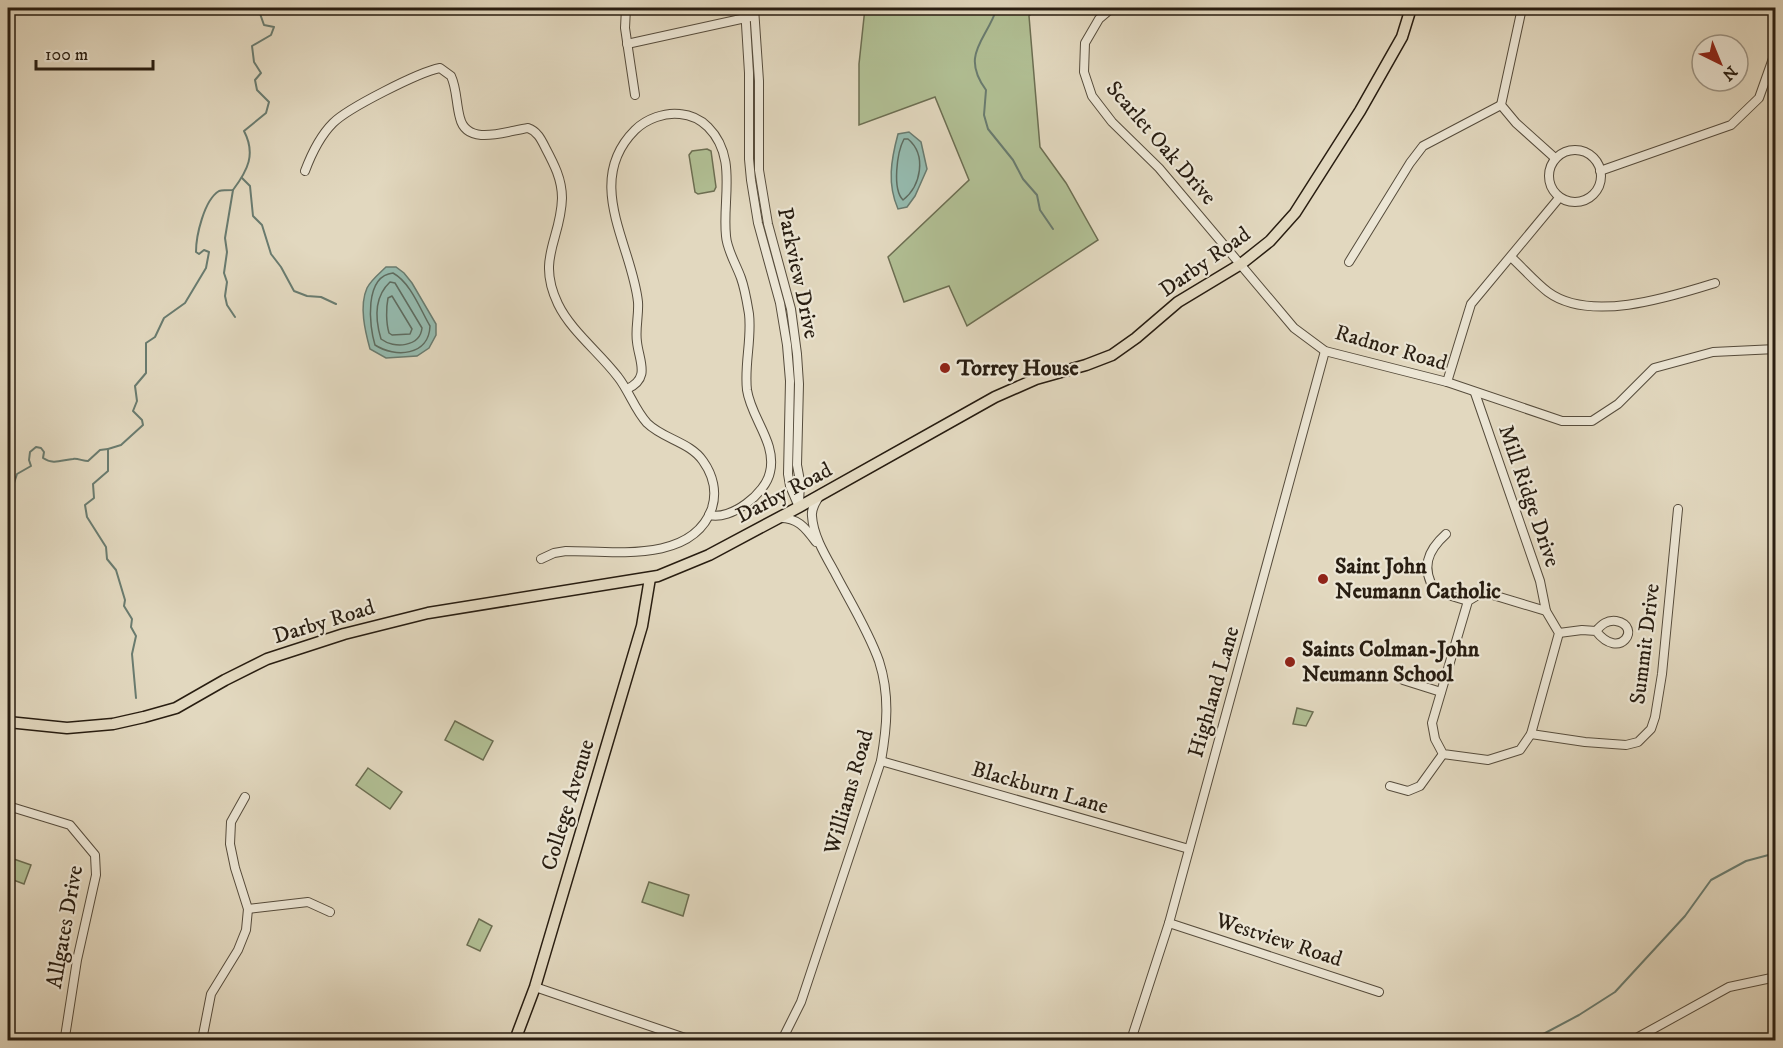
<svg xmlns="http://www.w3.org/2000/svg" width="1783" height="1048" viewBox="0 0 1783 1048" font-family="'IM FELL DW Pica',serif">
  <rect width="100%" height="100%" fill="#e2d8bf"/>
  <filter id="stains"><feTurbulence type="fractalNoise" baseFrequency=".00333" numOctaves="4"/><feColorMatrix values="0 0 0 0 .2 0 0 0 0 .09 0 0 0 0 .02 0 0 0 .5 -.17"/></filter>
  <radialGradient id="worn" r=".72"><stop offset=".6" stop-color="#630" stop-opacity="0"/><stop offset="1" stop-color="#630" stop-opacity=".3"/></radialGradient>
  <g fill="#b1bf94" stroke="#6c6e52" stroke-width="1.5">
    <path d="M865,8h171l-7,8 11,131 26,36 32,57 -131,86 -18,-40 -45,16 -16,-45 81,-77 -34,-83 -76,28v-61z"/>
    <path d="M707,149l4,2 5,36 -2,4 -16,3 -3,-2 -6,-37 3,-4z"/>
    <path d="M1297,708l16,4 -7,14 -13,-2z"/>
    <path d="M455,721l38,20 -10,19 -38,-20z"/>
    <path d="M368,768l34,24 -12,17 -34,-24z"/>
    <path d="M8,857l23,8 -7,19 -16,-6z"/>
    <path d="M649,882l40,13 -6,21 -41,-14z"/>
    <path d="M479,919l13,7 -12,25 -13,-6z"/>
  </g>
  <g fill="#95baae" stroke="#697b6f" stroke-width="1.5">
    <path d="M909,132l12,10 6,27 -12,27 -8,11 -9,2c-11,-25 -7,-49 0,-75z"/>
    <path d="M386,267h10l8,6 8,10 24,41v11l-7,13 -12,8 -31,2 -16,-9c-5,-18 -11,-43 -3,-61 4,-8 13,-15 19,-21z"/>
  </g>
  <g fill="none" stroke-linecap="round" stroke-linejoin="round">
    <g stroke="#5e6c60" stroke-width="1.5">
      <path d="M904,139h4c19,16 13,47 -5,61 -11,-11 -6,-48 1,-61z"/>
      <path d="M393,273c18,10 27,36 37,53 -1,30 -35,32 -55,19 -6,-19 -11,-69 18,-72z"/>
      <path d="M390,282l5,1 27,45c-2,19 -28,21 -41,11 -6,-20 -7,-42 9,-57z"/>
      <path d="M392,296l20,33 -2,5 -18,1 -3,-2c-3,-10 -3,-25 -1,-35z"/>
    </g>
    <g stroke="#697b6f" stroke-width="2">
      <path d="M997,8c-11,33 -37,46 -11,82l-2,25 4,14 25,31 10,19 14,16 3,15 13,19"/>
      <path d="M242,178l8,8 3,30 9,9 9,29 10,13 13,24 13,5 14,1 15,7"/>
      <path d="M233,190l-8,48 2,14 -3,21 3,9 -2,14 2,9 8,12"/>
      <path d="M8,485l6,-2 3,-9 14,-8 -2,-6 1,-8 6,-5 5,1 3,4 -1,6c10,7 19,2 30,1 4,-1 10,2 15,2l12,-11 8,-1"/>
      <path d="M136,698l-4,-44 4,-18 -5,-9 1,-8 -8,-13 1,-6 -9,-30 -9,-11 -1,-12 -19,-30 -2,-12 9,-7 -1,-14 15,-13v-22l13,-4 22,-20 -1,-5 -9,-9 4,-10 -2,-15 11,-13v-30l9,-6 9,-19 21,-15 21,-35 3,-16 -5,-2 -5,4 -3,-2c0,-16 8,-52 23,-61 4,-1 10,-1 14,-1 15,-20 23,-36 11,-59l22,-18 3,-11 -12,-12 -2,-10 6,-7 -7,-11 -2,-16 19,-11 3,-8 -10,-2 -6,-17"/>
      <path d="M1532,1040l47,-25 36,-23 70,-76 26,-36 35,-19 30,-8"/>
    </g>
    <defs>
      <g id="minor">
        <path d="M626,8l-1,20 10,67"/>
        <path d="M745,8l4,65v86l2,21 7,43 22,80 7,42 3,36 -2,93 2,12 9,21"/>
        <path d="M754,8l5,73v89l9,54 23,85 6,45 2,30 -2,81 3,16 -1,23"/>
        <path d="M1112,8l-13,11 -14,24 -1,29 8,24 20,26 47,46 135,160 31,23 122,31 115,39h30l26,-17 36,-36 59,-16 63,-3"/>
        <path d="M1522,8l-21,97 15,18 39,35"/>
        <path d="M627,44l123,-27"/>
        <circle cx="1575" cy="176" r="26"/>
        <path d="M305,171c6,-16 16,-36 28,-48 15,-15 86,-51 107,-55l11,8c6,13 5,28 9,42 7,29 47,13 68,10 9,3 13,11 17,19 9,17 17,32 17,51 -1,42 -26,60 -4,106 13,27 42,49 60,73 11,14 17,33 29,46 16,16 43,19 56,38 10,14 14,31 9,47 -19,56 -100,43 -146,43l-12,2 -13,6"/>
        <path d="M1600,171l131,-46 28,-27 17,-48"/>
        <path d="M1511,257c12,11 24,25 37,35 42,31 122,5 167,-9"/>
        <path d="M1349,262l61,-99 13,-17 78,-41"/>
        <path d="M1447,382l24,-78 88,-106"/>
        <path d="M627,389c24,-11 12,-28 10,-47 -2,-13 2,-27 1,-40 -6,-57 -55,-120 -3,-172 11,-11 30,-18 45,-16 11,1 21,6 28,13 30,30 14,72 18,109 1,14 10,28 15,42 4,11 6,24 8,36 3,25 -5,51 -2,76 4,28 30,53 23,82 -4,21 -39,49 -61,43"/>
        <path d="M1475,393l65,188 6,30"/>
        <path d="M778,518c19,-1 27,9 38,24"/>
        <path d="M1446,534c-19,17 -25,34 -11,57l33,10"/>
        <path d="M1483,592l63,19 13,22 -28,101 -11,16 -32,10 -45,-6 -8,-15 -3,-16 36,-122z"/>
        <path d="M1559,633l23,-3 14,1c24,31 47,-5 20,-10 -9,-1 -14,3 -20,10"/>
        <path d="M1403,680l38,12"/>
        <path d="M1531,734l54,8 41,3 12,-3 13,-13 4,-12 7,-43 16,-165"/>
        <path d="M881,761l308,88"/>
        <path d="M1390,786l18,5 12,-5 23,-32"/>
        <path d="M8,806l62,19 25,30 1,20 -19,85 -12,77 1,3"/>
        <path d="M248,909l60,-7 22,10"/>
        <path d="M1169,923l210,69"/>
        <path d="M535,987l156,53"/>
        <path d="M202,1040l9,-46 27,-44 8,-20 2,-21 -13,-41 -5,-24 1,-22 14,-25"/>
        <path d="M782,1040l19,-38 80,-241c6,-34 9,-66 -2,-100 -11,-31 -30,-61 -45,-90 -9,-16 -21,-36 -22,-55 -1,-8 4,-14 8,-21"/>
        <path d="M1131,1040l38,-117 156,-572"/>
        <path d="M1633,1040l96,-53 47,-10"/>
      </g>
      <g id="major">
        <path d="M8,722l59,6 46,-4 31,-7 32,-9 49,-28 42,-21 77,-25 84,-21 230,-37 51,-21 90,-48 196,-110 41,-18 50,-14 26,-10 24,-17 42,-36 63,-38 29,-23 25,-28 65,-102 42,-74 9,-29"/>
        <path d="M515,1040l20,-53 107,-361 8,-48"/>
      </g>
    </defs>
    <use href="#minor" stroke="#564c3c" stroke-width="10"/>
    <use href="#major" stroke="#281d11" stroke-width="13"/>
    <use href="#minor" stroke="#ece6d5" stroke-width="8"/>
    <use href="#major" stroke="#e2d8bf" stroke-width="10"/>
  </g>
  <g fill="#8f2418" stroke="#ece6d5" stroke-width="2">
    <circle cx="945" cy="368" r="6"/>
    <circle cx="1323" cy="579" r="6"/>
    <circle cx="1290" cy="662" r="6"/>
  </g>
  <g text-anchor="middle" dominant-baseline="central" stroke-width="4.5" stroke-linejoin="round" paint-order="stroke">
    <g font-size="22" fill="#281d11" stroke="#ece6d5">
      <text transform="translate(1161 143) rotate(49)">Scarlet Oak Drive</text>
      <text transform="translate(1205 262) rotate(-35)">Darby Road</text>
      <text transform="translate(798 273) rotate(78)">Parkview Drive</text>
      <text transform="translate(1391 348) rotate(16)">Radnor Road</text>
      <text transform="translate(784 493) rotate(-28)">Darby Road</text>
      <text transform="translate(1529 496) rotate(71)">Mill Ridge Drive</text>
      <text transform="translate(324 622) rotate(-17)">Darby Road</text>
      <text transform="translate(1645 644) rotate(-83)">Summit Drive</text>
      <text transform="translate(1214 692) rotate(-74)">Highland Lane</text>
      <text transform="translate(1040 788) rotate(16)">Blackburn Lane</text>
      <text transform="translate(849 792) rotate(-74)">Williams Road</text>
      <text transform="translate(568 805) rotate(-73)">College Avenue</text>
      <text transform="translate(65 927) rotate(-80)">Allgates Drive</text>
      <text transform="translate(1279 940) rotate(18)">Westview Road</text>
    </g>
    <g font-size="22" font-weight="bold" fill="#281d11" stroke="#ece6d5" text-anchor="start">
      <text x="957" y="368">Torrey House</text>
      <text x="1335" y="566">Saint John<tspan x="1335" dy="25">Neumann Catholic</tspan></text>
      <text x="1302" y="649">Saints Colman-John<tspan x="1302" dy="25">Neumann School</tspan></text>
    </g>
  </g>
  <rect width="1783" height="1048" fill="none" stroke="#e2d8bf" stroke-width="30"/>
  <rect x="9" y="9" width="1765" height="1030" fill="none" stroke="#281d11" stroke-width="3"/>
  <rect x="15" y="15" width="1753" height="1018" fill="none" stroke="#281d11" stroke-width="1.5"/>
  <g transform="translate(1720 63) rotate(137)"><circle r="28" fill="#ece6d5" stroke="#9e9687" stroke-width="1.5"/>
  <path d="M0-4.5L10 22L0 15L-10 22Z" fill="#8f2418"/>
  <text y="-9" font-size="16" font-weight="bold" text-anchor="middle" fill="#281d11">N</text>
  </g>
  <path d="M36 60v9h117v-9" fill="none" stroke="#281d11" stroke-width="3"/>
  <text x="45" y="60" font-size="18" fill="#281d11" stroke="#ece6d5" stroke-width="4.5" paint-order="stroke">100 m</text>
  <rect width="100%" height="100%" filter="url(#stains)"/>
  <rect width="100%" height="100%" fill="url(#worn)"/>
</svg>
